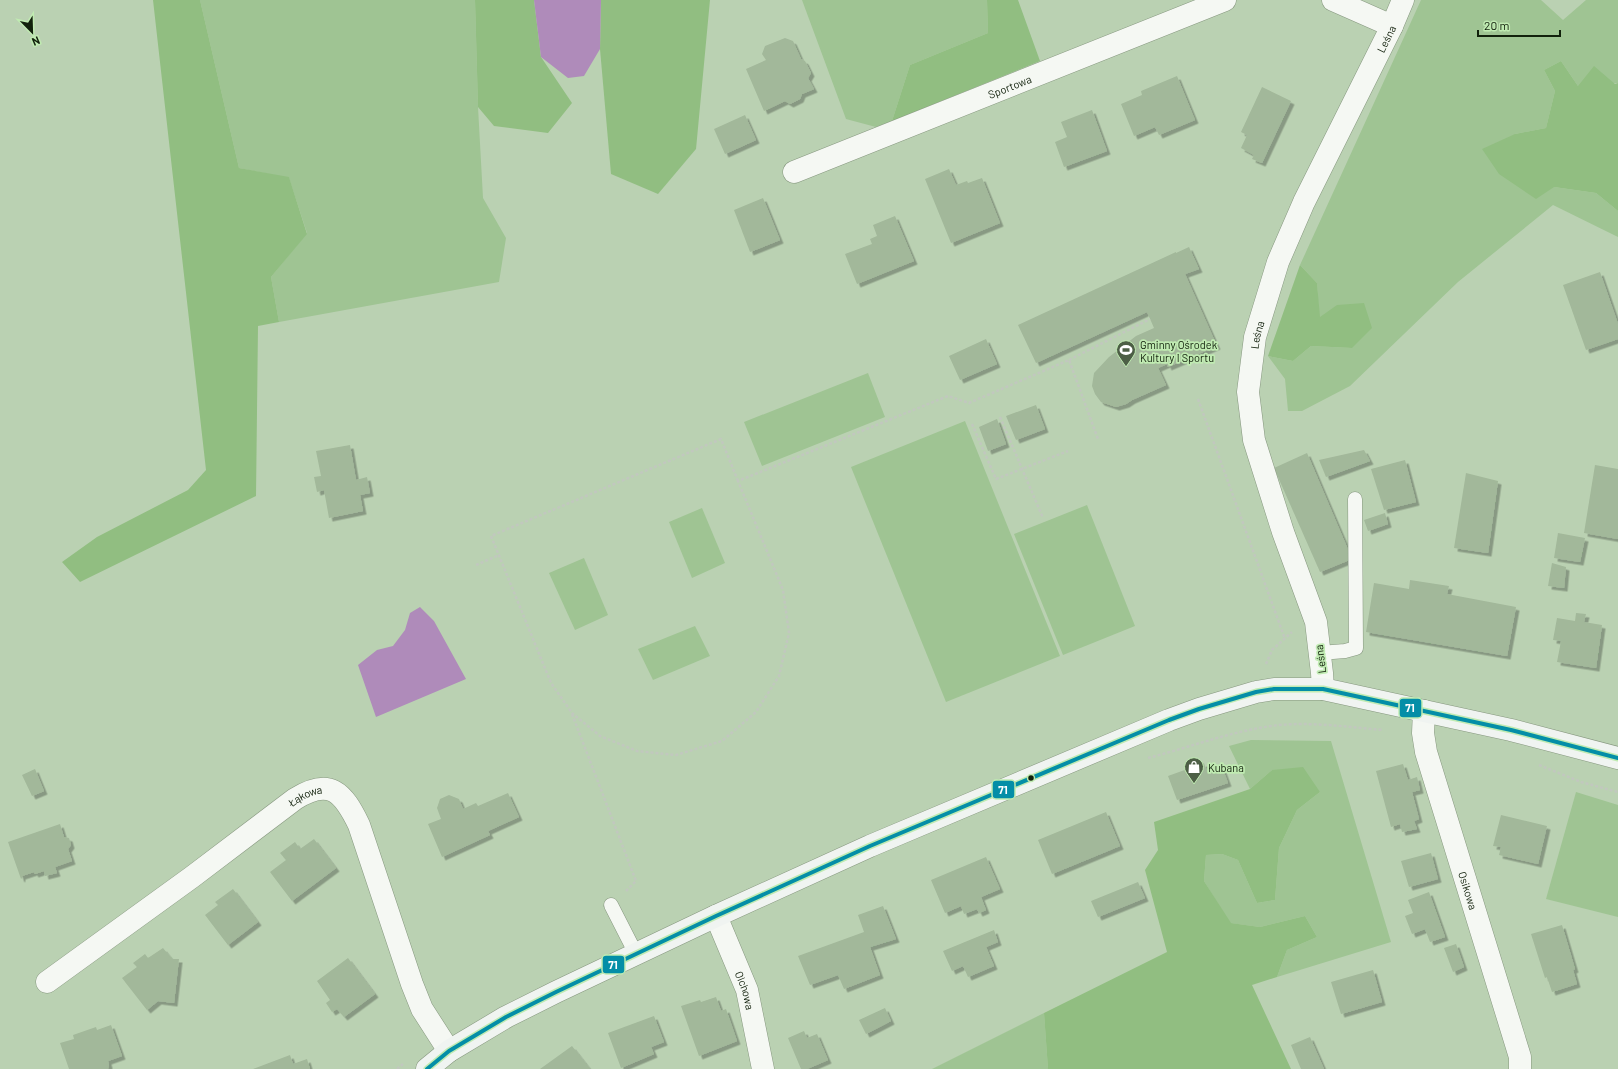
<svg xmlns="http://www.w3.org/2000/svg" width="1618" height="1069" viewBox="0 0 1618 1069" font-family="Barlow,sans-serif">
  <defs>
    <filter id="shadow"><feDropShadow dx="3.5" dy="3.5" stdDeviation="0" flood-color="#0004"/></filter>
  </defs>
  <rect width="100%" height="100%" fill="#bad1b2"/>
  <g fill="#9fc493">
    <path d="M200,0h275l3,107 5,91 23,40 -7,44 -220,40 -8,-45 36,-44 -18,-55 -50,-10z"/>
    <path d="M802,0h185l1,33 -78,32 -18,56 -16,6 -30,-8z"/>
    <path d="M1421,0h120l22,20 23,-20h32v83l-40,3 -17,-25 -17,9 11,21 -9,37 -31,6 39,53 42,6 22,18v26l-65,-32 -95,77 -108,104 -48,25h-14l-3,-32 -17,-23 25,5 18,-15 41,2 -33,-31 -2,-34 -17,-18z"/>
    <path d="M868,373l17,44 -123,49 -18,-44z"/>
    <path d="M965,421l95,235 -114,46 -95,-235z"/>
    <path d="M1087,505l48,121 -72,29 -49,-121z"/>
    <path d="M702,508l23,55 -33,15 -23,-56z"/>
    <path d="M584,558l24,57 -33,15 -26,-57z"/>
    <path d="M695,626l15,30 -57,24 -15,-31z"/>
    <path d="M1251,740l80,1 60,201 -114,35 10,-27 30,-13 -12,-21 -45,11 -30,-4 -26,-42 2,-26 16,-1 16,6 19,43 18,-3 4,-52 18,-38 23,-18 -48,-22 -22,19 -21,-43z"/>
    <path d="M1576,792l42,13v112l-72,-18z"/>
    <path d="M1044,1013l4,56h-116z"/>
  </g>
  <g fill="#91be81">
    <path d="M153,0h47l39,168 50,9 18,57 -36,43 8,45 -21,4 -2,170 -176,86 -18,-20 35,-25 91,-47 18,-20z"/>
    <path d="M475,0h59l7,57 31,46 -24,30 -54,-7 -16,-19z"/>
    <path d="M601,0h109l-14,149 -38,45 -47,-20 -11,-125z"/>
    <path d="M987,0h31l22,61 -148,60 18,-56 78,-32z"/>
    <path d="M1561,61l17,25 16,-20 21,18 3,-1v128l-22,-18 -42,-6 -18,12 -37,-25 -17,-25 33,-15 31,-6 9,-37 -11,-21z"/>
    <path d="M1300,265l17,18 3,34 17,-12 27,-2 8,25 -20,20 -41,-2 -18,15 -25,-5z"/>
    <path d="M1303,767l17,25 -23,18 -18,38 -4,52 -18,3 -19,-43 -16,-6 -16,1 -2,26 27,42 29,4 45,-11 12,21 -30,13 -10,27 -25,8 39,84h-243l-4,-56 123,-61 -22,-82 13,-20 -4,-28 96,-33 22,-19z"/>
  </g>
  <g fill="#af8bba">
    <path d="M534,0h67l-1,49 -16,27 -16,2 -27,-21z"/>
    <path d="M420,607l14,14 32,58 -90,38 -18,-52 19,-15 16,-4 12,-16 5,-17z"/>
  </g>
  <g fill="#a2b89a" filter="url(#shadow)">
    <path d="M785,38l8,3 8,18 4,2 6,12 -3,5 6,11 -12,5 -2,5 -10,5 -5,-3 -21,10 -18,-42 20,-9 -4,-6 3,-8z"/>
    <path d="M1177,76l18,44 -36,15 -4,-8 -21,9 -13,-32 21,-9 -1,-4z"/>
    <path d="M1262,87l29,14 -29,62 -10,-4 2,-4 -13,-7 6,-13 -6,-3z"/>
    <path d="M1092,110l15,41 -43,16 -9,-25 12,-5 -6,-15z"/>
    <path d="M745,115l11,25 -31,14 -11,-25z"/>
    <path d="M949,169l7,16 11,-4 1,2 14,-5 18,45 -49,20 -26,-64z"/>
    <path d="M763,198l17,42 -30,12 -16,-42z"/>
    <path d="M895,216l19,45 -57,23 -12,-30 27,-10 -2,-5 7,-3 -4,-11z"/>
    <path d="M1189,247l10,22 -14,5 32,72 -49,21 -1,-3 -9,4 8,17 -34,15 -6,4 -10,3 -15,-5 -6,-8 -3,-8 2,-13 15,-16 27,-21 18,-8 -7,-16 -111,51 -18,-38 158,-73v1z"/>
    <path d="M1600,272l18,52v15l-32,11 -23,-65z"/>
    <path d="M986,339l11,25 -37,16 -11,-24z"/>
    <path d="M1036,405l9,24 -29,11 -10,-24z"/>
    <path d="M997,419l9,25 -18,7 -9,-24z"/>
    <path d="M350,445l6,35 11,-3 3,16 -10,2 3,16 -34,7 -5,-28 -7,2 -3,-15 7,-1 -5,-25z"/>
    <path d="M1364,450l6,11 -44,16 -7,-17z"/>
    <path d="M1307,453l45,106 -32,13 -46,-104z"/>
    <path d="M1405,460l11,42 -32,8 -13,-41z"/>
    <path d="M1595,465l23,4v70l-34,-6z"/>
    <path d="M1466,473l32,8 -10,72 -34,-5z"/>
    <path d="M1385,513l3,11 -20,7 -4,-11z"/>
    <path d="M1558,533l27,5 -5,24 -26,-4z"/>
    <path d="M1552,563l14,4 -2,21 -16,-2z"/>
    <path d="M1410,580l39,6 -2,8 69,13 -9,49 -141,-24 8,-49 35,6z"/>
    <path d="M1576,613l10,1 -2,8 18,3 -6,43 -39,-6 4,-21 -8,-1 4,-22 18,3z"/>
    <path d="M1204,763l2,6 15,-5 7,19 -51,17 -9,-24z"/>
    <path d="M1403,764l5,16 9,-3 3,13 -8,2 7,27 -5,2 3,8 -15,3 -2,-8 -9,3 -15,-56z"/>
    <path d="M35,769l9,22 -12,5 -10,-21z"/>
    <path d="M508,793l11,24 -31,14 2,4 -48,22 -14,-33 13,-5 -4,-11 3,-9 9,-4 10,4 4,10 13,-6 2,3z"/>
    <path d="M1106,812l14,34 -68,28 -14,-34z"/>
    <path d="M1501,815l46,11 -9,38 -39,-9 2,-8 -8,-1z"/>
    <path d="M60,824l4,13 5,1 2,7 -3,4 4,12 -17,6 2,6 -12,3 -1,-5 -9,3 -1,-2 -12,4v2l-1,1 -13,-37z"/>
    <path d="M314,839l22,29 -44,33 -22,-29 16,-12 -6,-7 15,-11 5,7z"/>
    <path d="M1431,853l7,26 -29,8 -8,-26z"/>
    <path d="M986,857l14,32 -19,8 5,13 -7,3 -2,-4 -13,5 -3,-8 -16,7 -14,-33z"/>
    <path d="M1138,882l7,16 -47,19 -7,-16z"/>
    <path d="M233,889l25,33 -30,23 -23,-30 13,-10 -3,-3z"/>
    <path d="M1429,892l16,45 -15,5 -5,-13 -13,5 -7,-18 8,-3 -5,-13z"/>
    <path d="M883,906l13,33 -26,8 10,28 -36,14 -6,-14 -28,10 -12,-29 66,-24 -6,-17z"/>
    <path d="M1562,925l13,44 -2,1 4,14 -25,8 -5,-15 -2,1 -14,-44z"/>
    <path d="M994,930l4,12 -12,5 8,19 -26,11 -5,-11 -11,5 -9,-20z"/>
    <path d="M1456,944l8,23 -11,5 -9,-24z"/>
    <path d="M163,948l9,11h7l-5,44 -16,-2 -11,9 -25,-32 15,-11 -4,-4 12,-9 3,4z"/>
    <path d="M348,958l27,36 -31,23 -7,-8 -5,3 -6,-9 4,-3 -13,-19z"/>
    <path d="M1373,970l9,32 -41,12 -10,-32z"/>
    <path d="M716,997l5,14 5,-2 11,32 -38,15 -18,-50 19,-6 1,2z"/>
    <path d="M885,1008l6,13 -25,13 -7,-14z"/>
    <path d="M654,1016l10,26 -13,5 3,7 -33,14 -13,-35z"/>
    <path d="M111,1025l11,31 -14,5 1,4 -1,4h-39l-9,-26 14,-4 -1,-4 23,-8 1,3z"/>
    <path d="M804,1031l3,7 10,-4 11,26 -21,9h-6l-13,-31z"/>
    <path d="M1310,1037l14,32h-23l-10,-24z"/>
    <path d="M572,1046l18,23h-50z"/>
    <path d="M290,1055l3,9 14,-5 3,10h-57z"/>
  </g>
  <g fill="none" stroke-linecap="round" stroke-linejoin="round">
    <defs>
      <g id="lane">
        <path d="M1320,653l25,-2 11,-3 -1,-149"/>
        <path d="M611,905l25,49"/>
      </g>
      <g id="street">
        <path d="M1333,0l59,26"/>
        <path id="s1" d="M794,172l431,-172"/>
        <path id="s2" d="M1323,689l-1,-16 -6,-51 -33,-90 -29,-92 -6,-48 7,-55 23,-75 26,-60 88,-176 11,-26"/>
        <path id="s3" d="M1424,711l-1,22 3,19 94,305v12"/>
        <path id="s4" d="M716,916l31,74 16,79"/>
        <path id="s5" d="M47,982l145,-105 103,-78c35,-22 48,-7 64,26l53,159 10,25 27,42"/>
      </g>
      <path id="secondary" d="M427,1069l22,-18 57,-34 50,-25 160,-76 154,-70 299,-126 30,-11 57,-17 18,-3h49l188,41 107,28"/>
    </defs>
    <use href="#lane" stroke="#86977f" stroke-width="15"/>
    <use href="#street" stroke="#86977f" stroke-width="23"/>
    <use href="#secondary" stroke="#86977f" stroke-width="23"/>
    <g stroke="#c1c8be" stroke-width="2.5" stroke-dasharray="3 2" stroke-linecap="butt">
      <path d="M1069,360l81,-41"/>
      <path d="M1198,399l87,240"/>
      <path d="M1000,417l43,101"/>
      <path d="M972,424l24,55 72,-28"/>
      <path d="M738,481l-17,-42 -230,97 60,147 21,30 28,23 37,15 39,4 46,-14 34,-29 23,-36 10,-43 -6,-43 -45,-109 210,-85 21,7 100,-43 29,79"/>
      <path d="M476,565l23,-10"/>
      <path d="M1266,664l6,-14 20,-18"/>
      <path d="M572,714l64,167 -10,10"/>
      <path d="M1148,758c43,-11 86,-28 131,-33 34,-3 69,2 104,5"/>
      <path d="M1539,765l42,17 37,10"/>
      <path d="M397,1069l6,-5"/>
    </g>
    <use href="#lane" stroke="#f5f8f3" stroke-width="14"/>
    <use href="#street" stroke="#f5f8f3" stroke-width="22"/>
    <use href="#secondary" stroke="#f0f4f1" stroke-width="22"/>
    <defs>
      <path id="bus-1" d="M427,1069l22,-18 57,-34 50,-25 160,-76 154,-70 299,-126 30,-11 57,-17 18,-3h49l188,41 107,28"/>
    </defs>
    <use href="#bus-1" stroke="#c0ebb2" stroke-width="7"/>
    <use href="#bus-1" stroke="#048ea7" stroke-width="4"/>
  </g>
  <defs>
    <symbol id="stadium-pin" viewBox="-11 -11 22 30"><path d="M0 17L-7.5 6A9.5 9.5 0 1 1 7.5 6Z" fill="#4d5f46" stroke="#c0ebb2"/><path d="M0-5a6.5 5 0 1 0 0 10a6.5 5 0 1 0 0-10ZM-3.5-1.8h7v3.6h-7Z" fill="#fff"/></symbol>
    <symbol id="shop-pin" viewBox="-11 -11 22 30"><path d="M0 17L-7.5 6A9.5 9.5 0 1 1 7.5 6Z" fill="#4d5f46" stroke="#c0ebb2"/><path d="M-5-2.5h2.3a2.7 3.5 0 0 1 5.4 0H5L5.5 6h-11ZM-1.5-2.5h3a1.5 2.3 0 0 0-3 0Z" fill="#fff"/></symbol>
  </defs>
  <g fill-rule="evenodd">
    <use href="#stadium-pin" x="1115" y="339" width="22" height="30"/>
    <use href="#shop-pin" x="1183" y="756" width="22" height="30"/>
  </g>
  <circle fill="#12210c" stroke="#c0ebb2" stroke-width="1.5" cx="1031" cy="778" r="3.5"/>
  <g text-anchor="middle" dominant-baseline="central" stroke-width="3.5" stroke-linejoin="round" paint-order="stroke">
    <g font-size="11" fill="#12210c" stroke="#c0ebb2">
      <text stroke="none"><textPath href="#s2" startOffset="690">Leśna</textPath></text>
      <text stroke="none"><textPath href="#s1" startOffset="232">Sportowa</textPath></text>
      <text stroke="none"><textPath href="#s2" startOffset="366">Leśna</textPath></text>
      <text transform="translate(1320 659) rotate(-97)">Leśna</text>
      <text stroke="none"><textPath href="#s5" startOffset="319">Łąkowa</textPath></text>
      <text stroke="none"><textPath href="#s3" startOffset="186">Osikowa</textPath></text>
      <text stroke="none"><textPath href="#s4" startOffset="80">Olchowa</textPath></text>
    </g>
    <g font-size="11" fill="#12210c" stroke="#c0ebb2" text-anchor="start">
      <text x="1140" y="344">Gminny Ośrodek<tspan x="1140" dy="13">Kultury I Sportu</tspan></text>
      <text x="1208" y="767">Kubana</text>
    </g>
  </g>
  <g stroke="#c0ebb2" stroke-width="1.5">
    <rect x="1399" y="698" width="23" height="20" rx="4" fill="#048ea7"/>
    <rect x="992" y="780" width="23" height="19" rx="4" fill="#048ea7"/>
    <rect x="602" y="955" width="23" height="19" rx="4" fill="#048ea7"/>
  </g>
  <g font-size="11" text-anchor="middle" font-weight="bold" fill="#fff">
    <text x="1410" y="712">71</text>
    <text x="1003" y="794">71</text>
    <text x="613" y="969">71</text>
  </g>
  <g transform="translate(32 32) rotate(157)" stroke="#c0ebb2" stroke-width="3" paint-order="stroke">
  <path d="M0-3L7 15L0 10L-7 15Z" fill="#12210c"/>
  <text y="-6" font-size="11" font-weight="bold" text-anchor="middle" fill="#12210c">N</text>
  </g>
  <path d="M1478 30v6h82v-6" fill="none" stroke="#12210c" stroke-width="2"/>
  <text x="1484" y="30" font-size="12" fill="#12210c" stroke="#c0ebb2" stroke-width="3" paint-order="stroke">20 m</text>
</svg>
